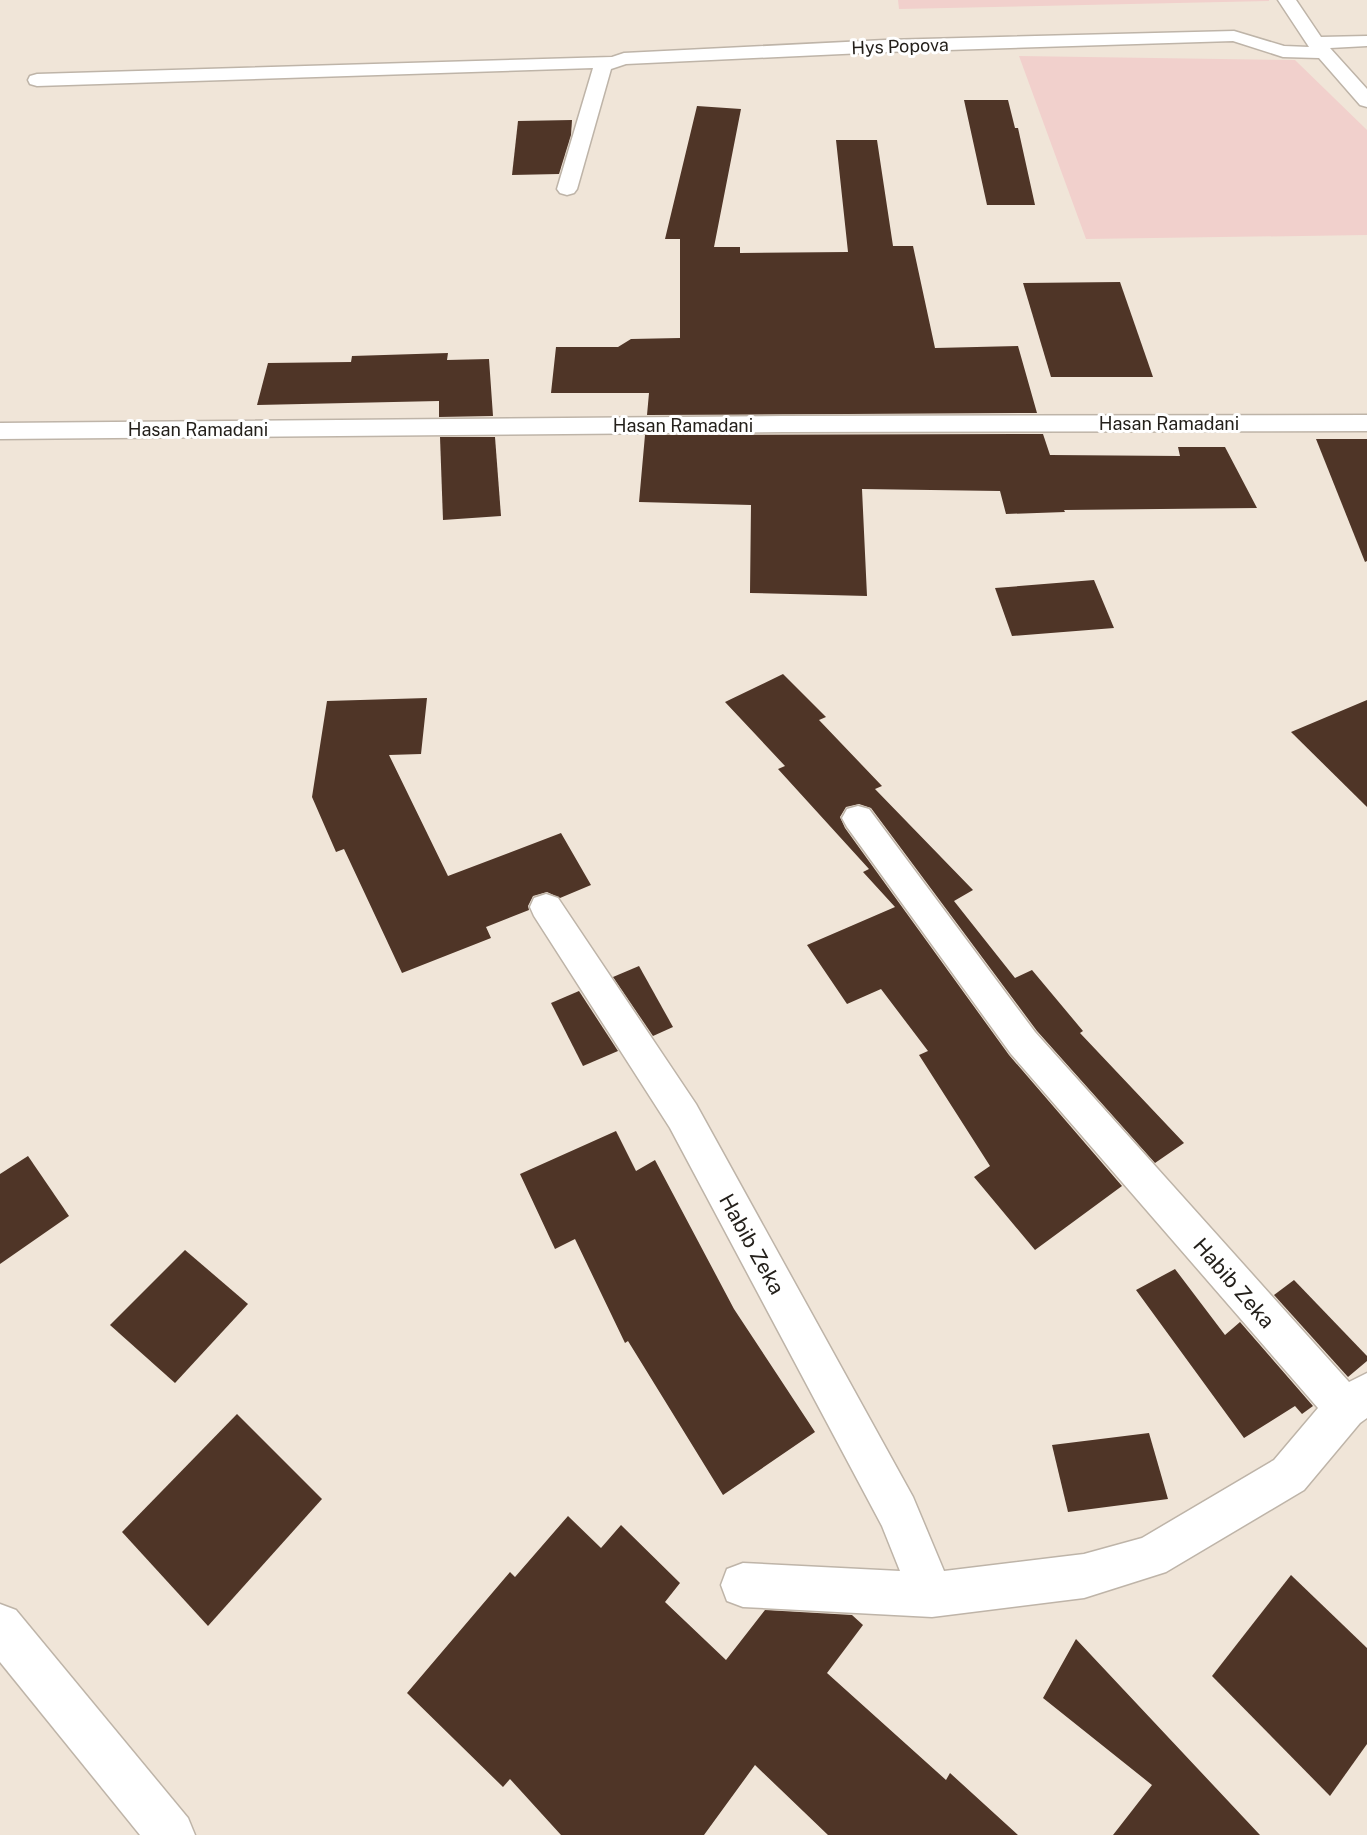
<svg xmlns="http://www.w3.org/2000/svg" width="1367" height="1835" viewBox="0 0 1367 1835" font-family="'Public Sans',sans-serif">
  <rect width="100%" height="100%" fill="#f0e5d8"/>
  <g fill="#f1d0cc">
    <path d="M898,0h371v1l-370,8z"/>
    <path d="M1019,56l276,4 72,70v105l-281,4z"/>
  </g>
  <g fill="#4f3527">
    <path d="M964,100h44l7,28h3l17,77h-48z"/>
    <path d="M697,106l44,3 -27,138h26v6l108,-1 -12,-112h41l16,106h20l22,102 83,-2 19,67 -390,2 2,-22h-98l5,-46h62l13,-8 49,-1v-99h-15z"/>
    <path d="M572,120l-1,15 -12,39 -47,1 6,-54z"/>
    <path d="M1120,282l33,95h-102l-28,-94z"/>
    <path d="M448,353l-1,7 42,-1 4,57 -54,1v-16l-182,4 11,-42 83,-1 1,-6z"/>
    <path d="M1043,434l7,21 130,1 -2,-9h47l32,61 -193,2 1,2 -59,2 -6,-23 -138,-2 5,107 -117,-3 1,-88 -112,-3 6,-67z"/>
    <path d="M440,437h55l6,79 -58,4z"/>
    <path d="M1316,439h51v122l-2,1z"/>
    <path d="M1094,580l20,48 -102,8 -17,-48z"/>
    <path d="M783,674l43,43 -7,3 63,66 -7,3 98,101 -19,11 61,77 17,-8 51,61 -3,2 104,110 -29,20 -118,-132 -166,-223 -12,-4 -13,3 -6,10 5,11 164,227 113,131 -87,64 -61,-73 16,-11 -71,-111 9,-4 -47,-62 -34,15 -40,-59 88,-38 -32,-35 6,-3 -91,-100 7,-3 -60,-64z"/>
    <path d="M427,698l-6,56 -32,1 59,121 113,-43 30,52 -31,13 -13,-6 -14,4 -5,10 1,4 -43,17 5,11 -89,35 -58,-124 -8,3 -24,-55 15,-96z"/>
    <path d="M1367,700v107l-76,-75z"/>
    <path d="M639,966l34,61 -20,9 -40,-59z"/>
    <path d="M579,991l39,60 -35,15 -32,-63z"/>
    <path d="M616,1131l20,40 19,-11 79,149 81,123 -92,63 -95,-154 -3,2 -50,-104 -20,10 -35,-75z"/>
    <path d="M28,1156l41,60 -69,48v-90z"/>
    <path d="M185,1250l63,54 -73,79 -65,-58z"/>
    <path d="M1175,1269l50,66 15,-13 73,84 -11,8 -7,-8 -51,32 -108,-148z"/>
    <path d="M1294,1280l73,76v5l-19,16 -74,-82z"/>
    <path d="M237,1414l85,85 -114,127 -86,-94z"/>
    <path d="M1149,1433l19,66 -100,13 -16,-67z"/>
    <path d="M568,1516l33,32 20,-23 59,58 -15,19 61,58 39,-50 87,5 11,10 -36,48 119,107 4,-7 68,62h-190l-73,-70 -51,70h-143l-51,-56 -7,8 -96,-94 103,-121 5,5z"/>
    <path d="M1291,1575l76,73v96l-37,52 -118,-120z"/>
    <path d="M1076,1639l184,196h-147l39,-50 -109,-87z"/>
  </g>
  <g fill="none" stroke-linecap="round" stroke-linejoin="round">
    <defs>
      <g id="minor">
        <path d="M1278,0h18l25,37 46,-1v10l-37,2 37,41v18l-7,-2 -41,-47 -36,-1 -50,-16 -348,11 -259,12 -15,5 -34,120 -3,4 -7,2 -7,-2 -3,-4 36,-121 -556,18 -7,-2 -2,-4 2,-4 7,-2 575,-17 12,-4 261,-13 349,-9 50,15 25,1z"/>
        <path d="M858,806l11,3 166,223 314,350 18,-9v45l-7,5 -56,67 -138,82 -82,26 -152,19 -189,-10 -16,-6 -6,-16 6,-16 16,-6 157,8 -18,-45 -212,-398 -136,-212 -4,-9 4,-9 12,-4 12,4 138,206 217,393 31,74 140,-17 58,-16 132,-78 44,-52 -307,-354 -164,-227 -5,-9 5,-9z"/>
        <path d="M0,1604l16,6 172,208 7,17h-55l-140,-173z"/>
      </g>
      <path id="secondary" d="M1367,415v16l-584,1 -783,7v-16l783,-7z"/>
    </defs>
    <use href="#minor" stroke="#beb4a8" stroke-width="3"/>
    <use href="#secondary" stroke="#beb4a8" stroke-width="3"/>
    <use href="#minor" fill="#fff" fill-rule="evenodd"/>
    <use href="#secondary" fill="#fff" fill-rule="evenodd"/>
  </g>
  <g text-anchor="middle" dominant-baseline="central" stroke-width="6" stroke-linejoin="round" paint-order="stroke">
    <g font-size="18" fill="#24201b" stroke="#fff">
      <text transform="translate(900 46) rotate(-2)">Hys Popova</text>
      <text x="1169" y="423">Hasan Ramadani</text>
      <text x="683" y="425">Hasan Ramadani</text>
      <text x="198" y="429">Hasan Ramadani</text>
    </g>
    <g font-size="21" fill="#24201b" stroke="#fff">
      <text transform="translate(752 1244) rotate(61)">Habib Zeka</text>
      <text transform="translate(1234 1283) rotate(49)">Habib Zeka</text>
    </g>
  </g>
</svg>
